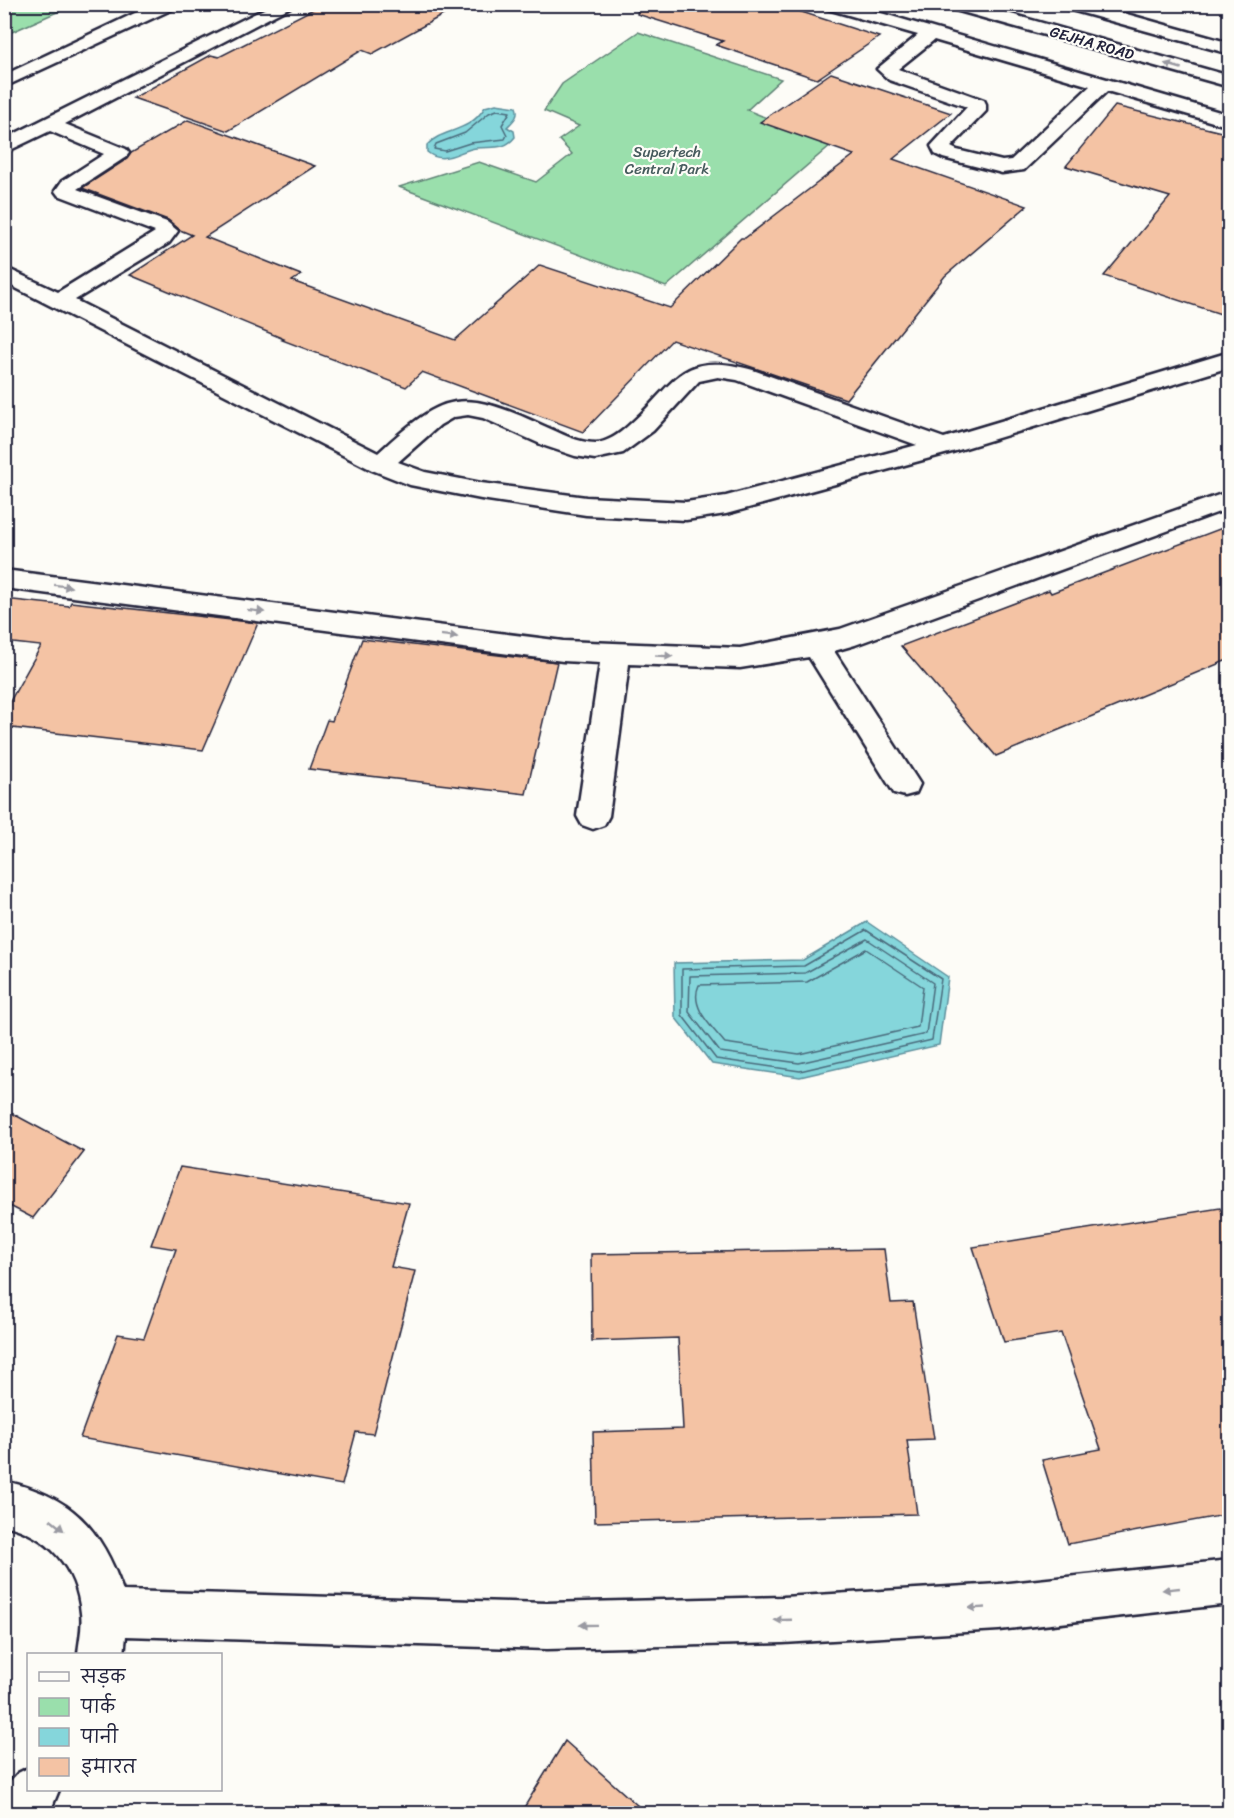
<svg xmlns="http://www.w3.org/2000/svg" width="1234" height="1818" viewBox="0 0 1234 1818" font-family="Sriracha,'Playpen Sans Deva',sans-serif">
  <rect width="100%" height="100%" fill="#fdfcf7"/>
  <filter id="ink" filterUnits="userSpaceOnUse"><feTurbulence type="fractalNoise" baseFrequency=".0167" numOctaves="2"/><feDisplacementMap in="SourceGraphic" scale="12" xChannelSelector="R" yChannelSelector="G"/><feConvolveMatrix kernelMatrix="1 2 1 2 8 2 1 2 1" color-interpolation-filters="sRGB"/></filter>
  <g filter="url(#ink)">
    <g fill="#9adfac" stroke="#5e8074" stroke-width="1.5">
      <path d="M5,4h68v1l-68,30z"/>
      <path d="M638,32l143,47 -34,31 85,34 -166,143 -267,-100 80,-25 57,20 36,-28 -13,-14 20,-14 -35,-15 18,-27z"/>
    </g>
    <g fill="#85d6db" stroke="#5d8e9b" stroke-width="1.5">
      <path d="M496,104l20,3c4,9 -3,14 -9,20l7,4 1,6c-11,14 -23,9 -39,11 -17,2 -32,18 -49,4v-7c15,-17 42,-11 58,-38z"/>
      <path d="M867,922l81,55 -9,68 -139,32 -88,-13 -37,-47 -1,-54 129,-3z"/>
    </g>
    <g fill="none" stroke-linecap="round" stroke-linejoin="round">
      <g stroke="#4a6a7b" stroke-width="1.5">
        <path d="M497,110l13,2 -8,13 5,10 -2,4 -35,4 -25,8 -11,-2 2,-5 29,-11 24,-20z"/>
        <path d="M866,930l75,49 -9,61 -132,31 -84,-12 -34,-44v-46l122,-3z"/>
        <path d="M867,939l66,44 -7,51 -127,29 -79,-11 -31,-40 1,-36 115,-3z"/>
        <path d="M866,949l57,38 -5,40 -119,27 -74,-11c-13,-16 -36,-36 -26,-58l108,-3z"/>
      </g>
    </g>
    <g fill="#f4c3a4" stroke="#22223b" stroke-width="1.5">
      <path d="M323,4h140l-91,50 -10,-4 -134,81 -95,-33 78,-43 8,2z"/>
      <path d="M639,4h138l102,33 -62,42 -101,-34 7,-4 -86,-27z"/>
      <path d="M831,73l120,40 -58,46 134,47 -82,70 -99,123 -174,-59 -89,92 -161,-60 -16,15 -124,-47 2,-1 -154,-64 62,-40 -12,-5 -12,-10 -86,-32 45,-29 4,-6 57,-33 127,46 -110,71 96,38 -9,6 163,59 85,-75 130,43 71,-70h4l109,-83 -94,-33z"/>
      <path d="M1115,106l115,28v183l-126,-41 66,-79 -104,-31z"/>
      <path d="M1230,525v134l-234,97 -95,-110 148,-56 2,3z"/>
      <path d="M4,599l65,7 2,-4 187,21 -55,127 -199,-23v-15l37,-66 -37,-4z"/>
      <path d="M362,639l195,23 -31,132 -217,-25 18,-49 5,1z"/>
      <path d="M4,1109l80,43 -51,66 -29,-15z"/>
      <path d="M180,1167l229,36 -18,64 24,4 -42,163 -17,-2 -14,53 -262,-47 38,-104 26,4 32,-89 -25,-4z"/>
      <path d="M1220,1208l10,21v285l-162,30 -26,-84 59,-11 -40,-116 -57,9 -31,-95z"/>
      <path d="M884,1249l7,54 22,-1 21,137 -27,1 10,74 -322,8 -2,-90 90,-3 -5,-91 -86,3 -1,-87z"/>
      <path d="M565,1741l82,73h-127z"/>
    </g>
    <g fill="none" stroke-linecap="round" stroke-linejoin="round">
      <defs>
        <g id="minor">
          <path d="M154,4h23l-2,4 -171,79v-12z"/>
          <path d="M274,4h22l-231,120 61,25 3,4 -3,4 -49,32 90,33 11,9 -9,12 -94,57 303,153c67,-62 83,-65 166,-27 16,7 34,17 52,17 12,-1 23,-9 32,-17 49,-42 50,-77 125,-56l191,68 286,-86v15l-278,85 -226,62 -40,6 -100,-5 -105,-16 -71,-14 -38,-15 -368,-188v-15l54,25 97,-60 -97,-37 -3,-4 7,-10 42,-27 -54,-23 -46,22v-14zM718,377l19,3 180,65 -191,51 -40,6 -100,-5 -105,-14 -56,-11 -27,-10 42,-37 14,-8 14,-2 15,3 62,28 30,10 20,3 28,-6 30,-22 46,-50z"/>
          <path d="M822,4h28l380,111v12l-123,-36 -83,79 -22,3 -59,-15 -8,-4 -4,-8 36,-39 -78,-27 -12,-11 41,-34 -94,-27zM934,40l156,46 -79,74 -9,1 -45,-11 -6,-3 35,-36v-7l-2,-4 -86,-31z"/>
          <path d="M1230,491v17l-375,137 -21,6 86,133 -4,9 -11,3 -11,-3 -85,-136 -69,11 -111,-4 -20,152 -5,9 -11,4 -11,-4 -5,-9 23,-153 -37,-2 -559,-73v-18l559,71 177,7 100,-19z"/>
          <path d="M4,1481c67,15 97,46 119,110l424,12 236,-6 216,-13 231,-24v44l-231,26 -216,13 -236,6 -421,-13 -2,18h-46c1,-13 5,-27 3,-41 -4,-45 -32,-78 -77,-88z"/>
          <path d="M28,1768v22h31l-7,17 -5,7h-43v-26l14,-15z"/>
        </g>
        <g id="tertiary">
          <path d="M946,4h29l255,72v11l-282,-79z"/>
          <path d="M1062,4h29l139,39v11l-166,-46z"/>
        </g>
      </defs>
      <use href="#minor" stroke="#22223b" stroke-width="5"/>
      <use href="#tertiary" stroke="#22223b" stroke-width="5"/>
      <use href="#minor" fill="#fdfcf7" fill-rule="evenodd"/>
      <use href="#tertiary" fill="#fdfcf7" fill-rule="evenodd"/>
    </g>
    <defs><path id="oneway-solid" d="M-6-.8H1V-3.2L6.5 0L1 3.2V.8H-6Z" transform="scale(1.5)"/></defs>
    <g fill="#9a9aa2">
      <use href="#oneway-solid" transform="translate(1173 66) rotate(-164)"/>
      <use href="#oneway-solid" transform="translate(63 586) rotate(7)"/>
      <use href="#oneway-solid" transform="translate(256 611) rotate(7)"/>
      <use href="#oneway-solid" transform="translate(449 636) rotate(7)"/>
      <use href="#oneway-solid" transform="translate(664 656) rotate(3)"/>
      <use href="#oneway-solid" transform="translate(57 1525) rotate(39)"/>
      <use href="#oneway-solid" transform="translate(1171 1589) rotate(174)"/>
      <use href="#oneway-solid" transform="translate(977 1608) rotate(177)"/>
      <use href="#oneway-solid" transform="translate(783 1620) rotate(178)"/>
      <use href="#oneway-solid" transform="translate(588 1625) rotate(179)"/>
    </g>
  </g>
  <g text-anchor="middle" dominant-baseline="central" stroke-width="4.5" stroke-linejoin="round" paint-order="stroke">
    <g font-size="15" fill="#22223b" stroke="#fdfcf7">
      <text transform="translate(1092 43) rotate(16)">GEJHA ROAD</text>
    </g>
    <g font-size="15" fill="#465b5d" stroke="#fdfcf7">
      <text x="667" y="152">Supertech<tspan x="667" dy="17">Central Park</tspan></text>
    </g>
  </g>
  <rect width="1234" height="1818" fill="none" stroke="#fdfcf7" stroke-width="24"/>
  <rect x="12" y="12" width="1210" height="1794" fill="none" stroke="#22223b" stroke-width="2" filter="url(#ink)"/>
  <rect x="27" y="1653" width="195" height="138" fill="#fdfcf7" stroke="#a5a5ac" stroke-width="1.5"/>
  <rect x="39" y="1672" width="30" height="9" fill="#fdfcf7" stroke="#a5a5ac" stroke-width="1.5"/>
  <text x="81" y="1683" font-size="18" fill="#22223b">सड़क</text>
  <rect x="39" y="1698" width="30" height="18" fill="#9adfac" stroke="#a5a5ac" stroke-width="1.5"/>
  <text x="81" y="1713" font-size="18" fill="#22223b">पार्क</text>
  <rect x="39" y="1728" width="30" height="18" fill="#85d6db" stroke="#a5a5ac" stroke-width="1.5"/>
  <text x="81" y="1743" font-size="18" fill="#22223b">पानी</text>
  <rect x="39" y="1758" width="30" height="18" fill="#f4c3a4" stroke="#a5a5ac" stroke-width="1.5"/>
  <text x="81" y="1773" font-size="18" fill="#22223b">इमारत</text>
</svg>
